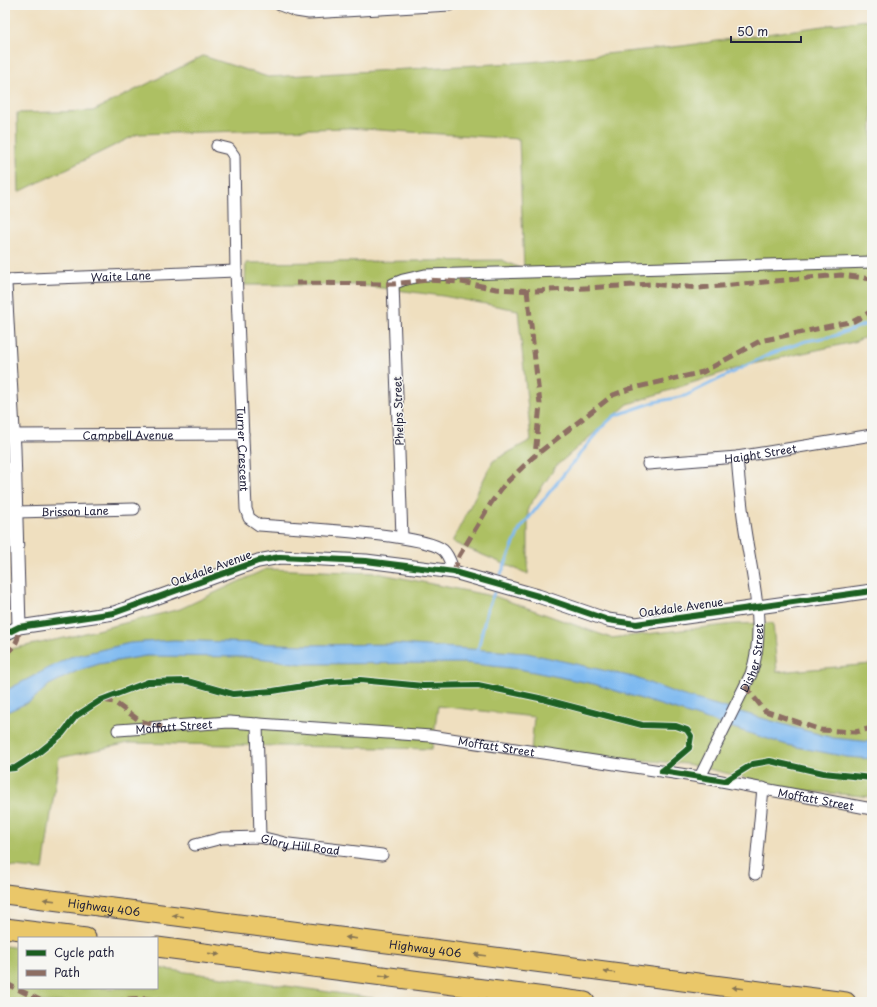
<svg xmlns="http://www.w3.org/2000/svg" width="877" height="1007" viewBox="0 0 877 1007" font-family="'Playpen Sans',sans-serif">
  <rect width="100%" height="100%" fill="#f6f6f2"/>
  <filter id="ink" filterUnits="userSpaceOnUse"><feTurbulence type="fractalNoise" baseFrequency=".025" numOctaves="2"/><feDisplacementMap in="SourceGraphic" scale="8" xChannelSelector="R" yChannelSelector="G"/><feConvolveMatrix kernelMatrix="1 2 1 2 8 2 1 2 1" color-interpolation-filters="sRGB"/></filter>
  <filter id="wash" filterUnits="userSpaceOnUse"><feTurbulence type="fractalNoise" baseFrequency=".012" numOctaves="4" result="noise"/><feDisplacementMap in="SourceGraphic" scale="16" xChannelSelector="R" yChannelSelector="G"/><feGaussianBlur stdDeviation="0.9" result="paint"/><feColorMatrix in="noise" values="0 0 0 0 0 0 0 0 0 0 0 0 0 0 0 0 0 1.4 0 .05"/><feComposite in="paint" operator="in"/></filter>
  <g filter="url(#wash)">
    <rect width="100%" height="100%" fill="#efdfbf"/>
    <g fill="#adc064" stroke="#687150">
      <path d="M872,19v315l-18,8 -111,24 -115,38 -72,62 -28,42v66l-76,-32 41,-81 38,-21 -13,-130 -75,-14 -85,-11h-113l1,-22 256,-3 22,10 -5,-131 -171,-11 -210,6 -119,58 -2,-79 76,-2 110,-55 65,21 262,-15 152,-16z"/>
      <path d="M266,569l111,4 120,24 114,41 124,-14 38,-1 4,49 95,-8v133l-74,-7 -111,-26 -156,-13 3,-34 -96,-11 -6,43 -303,-6 -70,15 -16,112 -38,-4v-214l6,-3 58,-12 111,-28z"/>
      <path d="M5,946l14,2v40h138v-20l244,34h-396z"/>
    </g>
    <path fill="#7eb9f0" stroke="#506e96" d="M174,640l130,5 94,-1 129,9 106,24 48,18 115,33 37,10 39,4v17l-25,-2 -60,-12 -193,-61 -75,-15 -54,-6 -163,1 -51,-7 -105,-1 -47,8 -22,7 -28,14 -18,16 -26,12v-22l65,-34 60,-14z"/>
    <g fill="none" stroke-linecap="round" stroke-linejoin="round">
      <g stroke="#7eb9f0" stroke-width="3">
        <path d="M501,574l19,-45 80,-100 14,-13 41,-14 30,-6 85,-42 36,-13 28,-5 38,-14"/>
        <path d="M478,650l9,-40 7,-17"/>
      </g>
    </g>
  </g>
  <g filter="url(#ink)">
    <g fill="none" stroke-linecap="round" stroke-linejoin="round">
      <defs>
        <g id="minor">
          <path d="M280,5l16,6 13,2 141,-8"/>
          <path id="s1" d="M217,146l12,3 5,7 2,115 10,238 3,9 10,7c33,3 163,8 184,25 6,5 8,14 11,22"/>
          <path id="s2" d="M5,280l231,-9"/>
          <path id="s3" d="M13,435l230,-1"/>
          <path id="s4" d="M648,464l89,-7 135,-22"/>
          <path id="s5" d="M16,512l118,-3"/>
          <path d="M402,537l-9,-253 10,-4 22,-5 447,-13"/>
          <path d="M257,724l3,113"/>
          <path id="s6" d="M118,730l111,-8 202,14 269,41 172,32"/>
          <path id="s7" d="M700,777l51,-103c16,-46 1,-97 -6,-144 -4,-25 -6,-49 -8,-73"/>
          <path id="s8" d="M195,845l27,-7 38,-1 29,7 93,11"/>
          <path d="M755,874l8,-86"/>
        </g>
        <g id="tertiary">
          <path d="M5,284l9,165 5,178"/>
          <path d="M5,634l14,-7 95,-14 144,-52 22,-4 86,4 88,11 84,24 70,24 28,4 236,-33"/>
        </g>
        <g id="motorway">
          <path id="s9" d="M5,894l841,108"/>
          <path d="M5,928l81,10"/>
          <path d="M157,947l428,55"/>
        </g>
      </defs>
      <use href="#minor" stroke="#413e4f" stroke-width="13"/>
      <use href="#tertiary" stroke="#413e4f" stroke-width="15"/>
      <use href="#motorway" stroke="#413e4f" stroke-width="21"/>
      <use href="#minor" stroke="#fff" stroke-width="11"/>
      <use href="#tertiary" stroke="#fff" stroke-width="13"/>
      <use href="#motorway" stroke="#eac769" stroke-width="19"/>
      <g stroke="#8d6e63" stroke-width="5" stroke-dasharray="10 5" stroke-linecap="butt">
        <path d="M296,283l97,1 35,-4 34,2 34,7 39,2 116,-7 48,4 142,-13 31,4"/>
        <path d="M527,290l13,114 -5,52"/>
        <path d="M454,572l5,-16 32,-53 14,-19 27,-26 81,-63 16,-6 74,-17 57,-31 94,-20 18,-10"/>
        <path d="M5,654c11,-8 14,-14 14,-27"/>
        <path d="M745,686l20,25 56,19 34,2 17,-4"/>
        <path d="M103,700l11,2 26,19 22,6"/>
        <path d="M5,983l39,19"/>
        <path d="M113,1002c19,-5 36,-4 56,0"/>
      </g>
      <defs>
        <g id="cycleway">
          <path d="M5,634l14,-7 95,-14 144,-52 22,-4 86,4 88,11 84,24 70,24 28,4 236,-33"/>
          <path d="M5,769l10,-1 22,-14 25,-20 14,-18 25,-16 47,-18 39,-1 46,13 40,-3 55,-9 32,-2 63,6 55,-1 61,13 103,27 34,1 11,4 4,6 -2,12 -27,23"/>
          <path d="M662,771l63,10 28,-17 17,-3 53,12 49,5"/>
        </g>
      </defs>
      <use href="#cycleway" stroke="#f6f6f2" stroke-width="8"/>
      <use href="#cycleway" stroke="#1b5e20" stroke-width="6"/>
    </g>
    <defs><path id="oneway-solid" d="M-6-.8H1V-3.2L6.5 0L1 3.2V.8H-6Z"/></defs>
    <g fill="#867452">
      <use href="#oneway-solid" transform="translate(49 900) rotate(-173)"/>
      <use href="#oneway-solid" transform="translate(178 916) rotate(-173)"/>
      <use href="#oneway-solid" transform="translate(351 938) rotate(-173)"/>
      <use href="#oneway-solid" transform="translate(214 954) rotate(7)"/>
      <use href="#oneway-solid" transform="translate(480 955) rotate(-173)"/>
      <use href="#oneway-solid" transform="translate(609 972) rotate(-173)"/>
      <use href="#oneway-solid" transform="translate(385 976) rotate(7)"/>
      <use href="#oneway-solid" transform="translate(738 988) rotate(-173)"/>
    </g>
  </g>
  <g text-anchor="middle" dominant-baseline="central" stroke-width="3" stroke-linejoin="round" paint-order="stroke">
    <g font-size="11" fill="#22223b" stroke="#f6f6f2">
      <text stroke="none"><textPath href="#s2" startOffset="116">Waite Lane</textPath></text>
      <text transform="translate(398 411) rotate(-92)">Phelps Street</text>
      <text stroke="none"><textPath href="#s3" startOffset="115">Campbell Avenue</textPath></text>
      <text stroke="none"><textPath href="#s1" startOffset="314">Turner Crescent</textPath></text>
      <text stroke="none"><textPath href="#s4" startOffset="113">Haight Street</textPath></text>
      <text stroke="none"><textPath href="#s5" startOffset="59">Brisson Lane</textPath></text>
      <text transform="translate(211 568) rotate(-20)">Oakdale Avenue</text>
      <text transform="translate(681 607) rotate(-8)">Oakdale Avenue</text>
      <text stroke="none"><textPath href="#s7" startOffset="131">Disher Street</textPath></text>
      <text stroke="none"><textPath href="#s6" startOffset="56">Moffatt Street</textPath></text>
      <text stroke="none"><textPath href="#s6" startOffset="380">Moffatt Street</textPath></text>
      <text stroke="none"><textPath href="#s6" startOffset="704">Moffatt Street</textPath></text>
      <text stroke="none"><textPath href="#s8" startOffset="107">Glory Hill Road</textPath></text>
      <text stroke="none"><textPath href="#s9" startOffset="100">Highway 406</textPath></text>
      <text stroke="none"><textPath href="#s9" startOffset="424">Highway 406</textPath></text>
    </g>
  </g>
  <rect width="877" height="1007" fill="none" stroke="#f6f6f2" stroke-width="20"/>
  <rect x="18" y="937" width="140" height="52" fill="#f6f6f2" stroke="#a1a1a9"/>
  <rect x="26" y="950" width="20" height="6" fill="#1b5e20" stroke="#a1a1a9"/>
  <text x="54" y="957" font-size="12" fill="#22223b">Cycle path</text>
  <rect x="26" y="970" width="20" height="6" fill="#8d6e63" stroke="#a1a1a9"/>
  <text x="54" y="977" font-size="12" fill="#22223b">Path</text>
  <path d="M731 36v6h70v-6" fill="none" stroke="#22223b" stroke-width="2"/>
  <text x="737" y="36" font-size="12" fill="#22223b" stroke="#f6f6f2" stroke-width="3" paint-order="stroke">50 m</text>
</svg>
